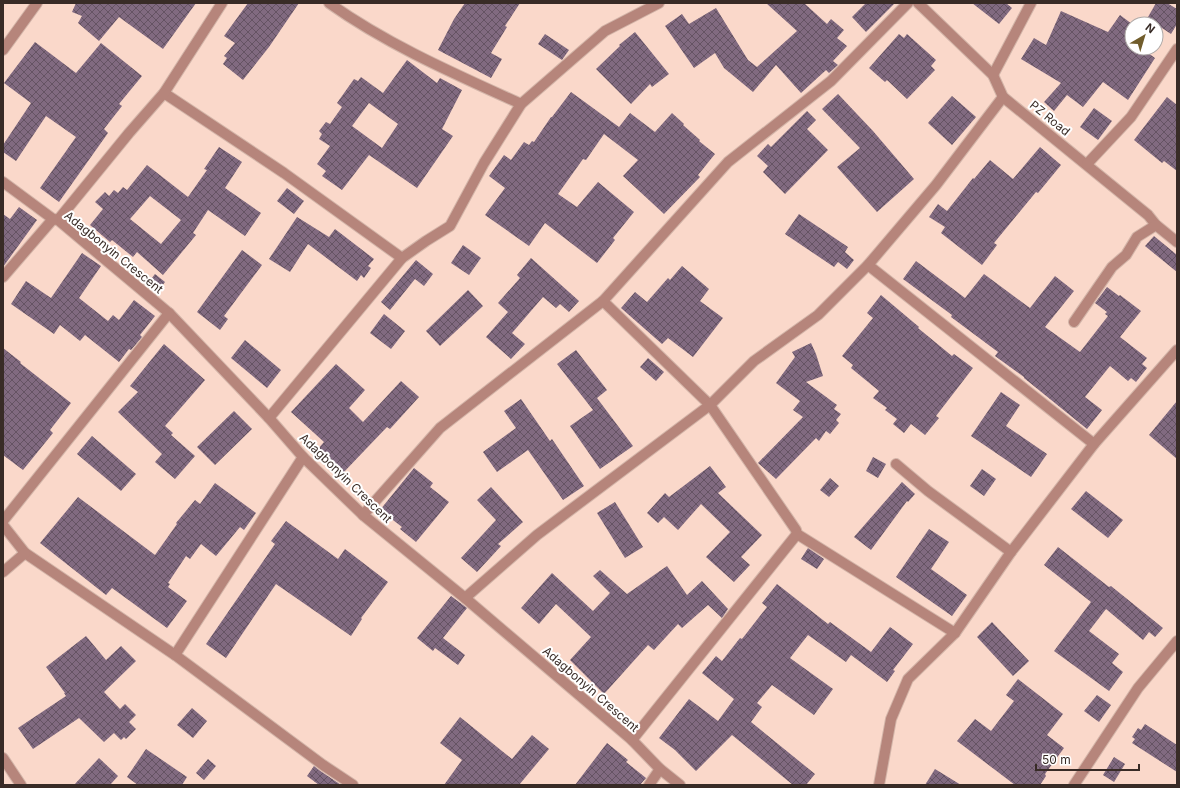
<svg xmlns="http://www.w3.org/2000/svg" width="1180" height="788" viewBox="0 0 1180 788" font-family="Inter,sans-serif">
  <defs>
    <pattern id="building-cross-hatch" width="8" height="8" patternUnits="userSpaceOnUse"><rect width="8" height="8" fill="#816a80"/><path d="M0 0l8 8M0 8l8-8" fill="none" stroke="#655363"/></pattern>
  </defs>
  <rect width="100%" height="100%" fill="#fad8ca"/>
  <g fill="url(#building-cross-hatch)" fill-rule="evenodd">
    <path d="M76,3h120l-33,46 -44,-32 -20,24 -21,-18 4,-7 -10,-4z"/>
    <path d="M248,3h51l-30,44 -26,33 -20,-16 4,-6 -3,-2 11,-13 -11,-7z"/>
    <path d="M465,3h55l-15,23 2,1 -16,26 11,6 -11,19 -53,-28 16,-31z"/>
    <path d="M766,3h38l23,21 4,-5 13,11 -7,8 10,8 -14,15 5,4 -9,8 -3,-3 -25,23 -25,-28 -23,27 -29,-24 -9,-15 -21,15 -29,-42 17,-12 7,10 27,-16 32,52 9,7 40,-36z"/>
    <path d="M866,3h29l-29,29 -14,-15z"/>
    <path d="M972,3h34l6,5 -13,16z"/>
    <path d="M1156,3h11l10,6v15l-6,10 -15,-10h-12z"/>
    <path d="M1061,11l47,21 12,-17 12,9v9l-4,6 4,3v6h9l14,10 -27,42 -25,-18 -20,25 -16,-12 -13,16 -10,-9 17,-19 -40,-24 13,-21 12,7z"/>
    <path d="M635,32l34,42 -17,13 -2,-3 -19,20 -35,-35 24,-23 -1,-1z"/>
    <path d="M545,34l24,16 -7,10 -24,-16z"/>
    <path d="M899,34l5,4 3,-4 29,26 -5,6 4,4 -28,29 -20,-19 -2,2 -16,-14z"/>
    <path d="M35,42l41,31 25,-30 41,33 -23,28 3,2 -18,23 4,4 -49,69 -19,-14 36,-51 -30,-21 -30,45 -13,-9v-7l28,-42 -27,-20z"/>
    <path d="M407,60l30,23 3,-5 22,12 -20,39 11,7 -36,52 -48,-33 -27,35 -20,-14 4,-5 -9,-7 13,-18 -11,-7 3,-5 -3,-3 7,-9 4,2 12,-17 -5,-4 17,-24 4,2 3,-4 22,16zM369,103l29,21 -16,24 -30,-22z"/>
    <path d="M571,92l48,35 11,-14 25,19 17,-19 12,11 -1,1 17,15 -1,1 16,13 -17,21 2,2 -36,37 -41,-38 15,-16 -34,-26 -18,26 -3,-1 -25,35 19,13 21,-25 36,30 -21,26 2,2 -18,23 -52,-40 -16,23 -44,-31 20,-27 -16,-12 15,-21 7,5 13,-18 5,3 3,-4 2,1 17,-25h1z"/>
    <path d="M838,94l35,37 41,48 -37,33 -40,-45 23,-19 -38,-39z"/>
    <path d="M952,96l24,21 -24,28 -24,-22z"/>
    <path d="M1167,97l10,8v66l-13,-10 -2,2 -28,-23z"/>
    <path d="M1094,108l18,13 -14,19 -18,-13z"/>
    <path d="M807,111l9,9 -9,9 21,21 -43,44 -22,-22 5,-6 -11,-10 11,-12 3,3z"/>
    <path d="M219,147l23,15 -17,26 36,25 -16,23 -37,-26 -15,23 3,2 -33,40 -26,-23 -4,5 -21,-17 -2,2 -20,-17 13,-16 -8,-7 10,-10 4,4 5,-6 4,3 5,-6 4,3 20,-25 41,32 19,-27 -3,-1zM150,196l31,24 -20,24 -31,-25z"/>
    <path d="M1040,147l21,18 -23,28 -2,-1 -42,51 3,2 -15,20 -41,-32 4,-6 -16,-10 9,-13 9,7 26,-33 1,1 16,-19 23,19z"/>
    <path d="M287,188l17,13 -10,13 -17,-13z"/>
    <path d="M19,207l18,13 -34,47v-53l7,5z"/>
    <path d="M799,214l49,33 -3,5 9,8 -7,9 -9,-7 -4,5 -49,-33z"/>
    <path d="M297,217l32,20 6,-8 39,30 -6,7 3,2 -7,10 -3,-3 -4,6 -49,-37 -18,28 -21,-13z"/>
    <path d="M1154,236l23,19v17l-32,-26z"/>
    <path d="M463,245l18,13 -12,17 -18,-12z"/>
    <path d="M242,250l20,15 -38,51 4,3 -8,11 -23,-18z"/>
    <path d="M82,253l19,13 -22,32 29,23 5,-6 6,5 15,-20 21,16 -15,19 2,2 -11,13 -2,-1 -10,13 -34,-27 -5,6 -20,-16 -6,9 -43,-30 15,-23 25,17z"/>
    <path d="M531,258l48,43 -10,11 -9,-8 -4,4 -13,-11 -31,36 13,11 -14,15 -25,-22 22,-25 -10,-9 22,-25 -3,-3z"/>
    <path d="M416,260l17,14 -9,12 -9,-7 -25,31 -9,-8z"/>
    <path d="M916,261l49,37 19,-24 46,34 25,-32 19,15 -29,36 35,25 28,-36 -3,-2 2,-2 -12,-9 12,-16 12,9 1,-1 21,16 -21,26 27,21 -5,6 5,4 -11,14 -5,-4 -3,3 -18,-15 -25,31 17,13 -15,19 -63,-51v-1l-29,-21 3,-4 -47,-35 1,-2 -49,-36z"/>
    <path d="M682,266l27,23 -9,12 23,17 -30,39 -25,-19 -6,6 -41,-36 14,-16 12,10 21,-24 2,2z"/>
    <path d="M155,274l10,8 -7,9 -10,-8z"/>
    <path d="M468,290l15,16 -43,40 -14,-15z"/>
    <path d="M881,295l38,32 -1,1 34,28 2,-2 19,14 -37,48 3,2 -14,17 -14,-11 -7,9 -11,-9 4,-5 -12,-9 2,-2 -14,-10 6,-7 -28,-23 2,-3 -11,-9 31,-38 -6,-5z"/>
    <path d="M384,314l21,17 -14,18 -21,-16z"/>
    <path d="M245,340l36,30 -14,18 -36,-30z"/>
    <path d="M811,343l5,11 7,22 -17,6 31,23 -3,4 7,5 -5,6 3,3 -9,11 -4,-3 -7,10 -3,-3 -40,41 -18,-16 45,-46 -10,-7 7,-9 -24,-18 19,-26 -3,-5z"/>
    <path d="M164,344l41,36 -40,46 8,7 -2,2 24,21 -20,23 -20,-17 7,-8 -44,-42 20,-20 -8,-6z"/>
    <path d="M3,348l18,14 -1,1 51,40 -21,27 3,3 -30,37 -20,-15z"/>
    <path d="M576,350l31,40 -10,8 36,48 -33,23 -30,-43 23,-16 -36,-46z"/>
    <path d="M648,358l16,14 -8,9 -16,-14z"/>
    <path d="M336,364l29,26 -16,18 14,14 38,-41 18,16 -29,32 -3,-2 -45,47 -25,-24 7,-8 -33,-30z"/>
    <path d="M1001,392l19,13 -14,21 41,28 -16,23 -60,-41z"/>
    <path d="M521,399l29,42 2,-2 32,47 -21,14 -35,-50 -31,22 -14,-20 33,-24 -12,-17z"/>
    <path d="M1177,401v58l-28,-24z"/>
    <path d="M234,411l18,18 -37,36 -18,-18z"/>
    <path d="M92,436l44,38 -15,17 -44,-37z"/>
    <path d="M873,457l13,7 -8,14 -12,-7z"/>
    <path d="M710,466l16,21 -8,6 44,42 -21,22 9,8 -16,17 -28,-25 24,-25 -29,-28 -23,26 -14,-13 -6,6 -11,-10 18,-20 4,4z"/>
    <path d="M414,468l19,15 -3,4 19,15 -33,40 -16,-13 2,-2 -22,-17z"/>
    <path d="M982,469l14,10 -12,17 -14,-10z"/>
    <path d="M830,478l9,8 -10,11 -9,-7z"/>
    <path d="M902,482l13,12 -7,8 -1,-1 -36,49 -17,-13z"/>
    <path d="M215,483l41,30 -12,17 -4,-3 -24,29 -15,-12 -11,15 -4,-3 -18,27 2,1 -2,3 19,14 -20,27 -55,-40 -6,7 -66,-52 38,-46 77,58 22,-31 -1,-1 19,-23 5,4z"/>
    <path d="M491,487l32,35 -25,22 3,2 -24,26 -16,-14 35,-38 -19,-20z"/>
    <path d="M1086,491l37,29 -15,18 -37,-29z"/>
    <path d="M615,502l28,45 -18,11 -28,-45z"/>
    <path d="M286,521l52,38 7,-10 43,33 -27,36 1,1 -11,17 -75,-52 -50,74 -20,-14 69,-100 -4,-3z"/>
    <path d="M929,529l20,13 -18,27 36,26 -15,21 -56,-39z"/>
    <path d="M1058,547l51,40 2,-1 52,42 -8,9 -6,-5 -6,8 -37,-31 -17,22 30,23 -7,9 11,9 -14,19 -55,-40 37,-49 -47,-37z"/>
    <path d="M808,548l16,11 -7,10 -16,-10z"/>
    <path d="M667,566l20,29 15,-14 26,28 -6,9 -14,-13 -26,23 -4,-4 -24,26 -6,-5 -44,49 -34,-34 21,-23 -35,-33 -17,20 -18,-16 31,-35 41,38 17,-18 -17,-17 7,-6 27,24z"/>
    <path d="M777,584l51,40 2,-2 41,30 19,-25 23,17 -20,26 2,1 -8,11 -36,-27 -5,7 -38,-27 -18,23 43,31 -19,26 -42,-30 -15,18 5,4 -11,15 64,52 -9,11h-13l-61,-50 -36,36 -21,-21 -16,-12 30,-39 29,22 16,-22 -32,-26 14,-17 6,5 18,-23 2,1 25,-32 -5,-4z"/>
    <path d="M451,596l16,12 -24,30 22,17 -7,10 -23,-17 -2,3 -16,-13z"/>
    <path d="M992,622l37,39 -16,15 -36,-39z"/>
    <path d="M86,636l20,24 15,-14 15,15 -32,31 16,17 5,-5 11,11 -7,7 7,7 -10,10 -2,-2 -3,3 -7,-7 -10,9 -25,-24 -46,31 -15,-21 48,-32 -2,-3h1l-19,-26z"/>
    <path d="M1018,679l45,35 -16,21 17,13 -19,26 1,2 -6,9h-25l-58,-44 18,-22 16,12 23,-30 -8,-6z"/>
    <path d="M1097,695l14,10 -12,17 -15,-11z"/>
    <path d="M192,708l15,13 -14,17 -16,-13z"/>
    <path d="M460,717l52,42 20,-24 17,14 -30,36h-75l18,-25 -22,-17z"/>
    <path d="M1145,724l32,21v27l-45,-29 3,-4 -3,-2 6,-9 3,2z"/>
    <path d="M607,743l21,17 -2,2 20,16 -6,7h-65z"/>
    <path d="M146,749l41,28 -5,8h-44l-11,-8z"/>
    <path d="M1114,757l11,7 -11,18 -11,-7z"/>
    <path d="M99,758l19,18 -8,9h-36z"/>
    <path d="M208,759l8,7 -12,14 -8,-7z"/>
    <path d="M314,766l5,4 22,15h-22l-12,-9z"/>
    <path d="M935,769l26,16h-36z"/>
  </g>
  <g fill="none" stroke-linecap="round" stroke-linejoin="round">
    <defs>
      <g id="minor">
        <path d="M329,3c59,42 126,71 192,101"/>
        <path d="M918,3l75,72 10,22 145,118 8,10 21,17"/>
        <path d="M3,50l34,-47"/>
        <path d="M993,75l38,-72"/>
        <path d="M164,93l120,80 118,85"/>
        <path d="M1087,164l44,-47 46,-68"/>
        <path d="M3,182l50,37 5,1 111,93 100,105 34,39 60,58 102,83 167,142 28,29 20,16"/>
        <path d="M58,220l71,-87 35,-40 58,-90"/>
        <path d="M868,265l226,179"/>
        <path d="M3,277l50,-58"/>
        <path d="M603,301l107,104 86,125 1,4 158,99"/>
        <path d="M1074,322l38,-55 14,-12 11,-18 19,-12"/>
        <path d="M269,418l133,-160 24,-17 24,-15 34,-63 37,-59 84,-73 54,-28"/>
        <path d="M896,464l32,27 83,61"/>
        <path d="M363,515l77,-87 163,-127 125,-139 103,-81 77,-78"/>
        <path d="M3,521l166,-208"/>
        <path d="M3,525l22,28 150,102 148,110 30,20"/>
        <path d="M3,572l22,-19"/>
        <path d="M465,598l72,-63 173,-130 44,-44 64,-46 50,-50 68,-80 67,-88"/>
        <path d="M175,655l128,-198"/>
        <path d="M632,740l165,-206"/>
        <path d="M3,758l18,27"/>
        <path d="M649,785l11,-16"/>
        <path d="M879,785l12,-66 17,-40 47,-46 56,-81 83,-108 83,-94"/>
        <path d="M1074,785l64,-97 39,-47"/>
      </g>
    </defs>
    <use href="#minor" stroke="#d3b5a9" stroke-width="12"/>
    <use href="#minor" stroke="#b6857b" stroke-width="10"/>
  </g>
  <g text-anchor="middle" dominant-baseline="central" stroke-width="4" stroke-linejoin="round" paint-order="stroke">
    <g font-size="12" fill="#382b26" stroke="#fff">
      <text transform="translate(1050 118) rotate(39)">PZ Road</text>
      <text transform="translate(114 252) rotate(39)">Adagbonyin Crescent</text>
      <text transform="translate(346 478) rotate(44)">Adagbonyin Crescent</text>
      <text transform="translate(591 689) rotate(41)">Adagbonyin Crescent</text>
    </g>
  </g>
  <rect width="1180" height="788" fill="none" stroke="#382b26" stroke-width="8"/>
  <g transform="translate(1144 36) rotate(38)"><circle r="19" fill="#ffffff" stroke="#afaaa8"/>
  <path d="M0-3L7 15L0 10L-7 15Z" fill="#715d2c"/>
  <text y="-6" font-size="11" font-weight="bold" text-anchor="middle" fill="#382b26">N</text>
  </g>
  <path d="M1036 764v6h103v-6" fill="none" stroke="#382b26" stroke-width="2"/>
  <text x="1042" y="764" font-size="12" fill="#382b26" stroke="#ffffff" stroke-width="3" paint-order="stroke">50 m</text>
</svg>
